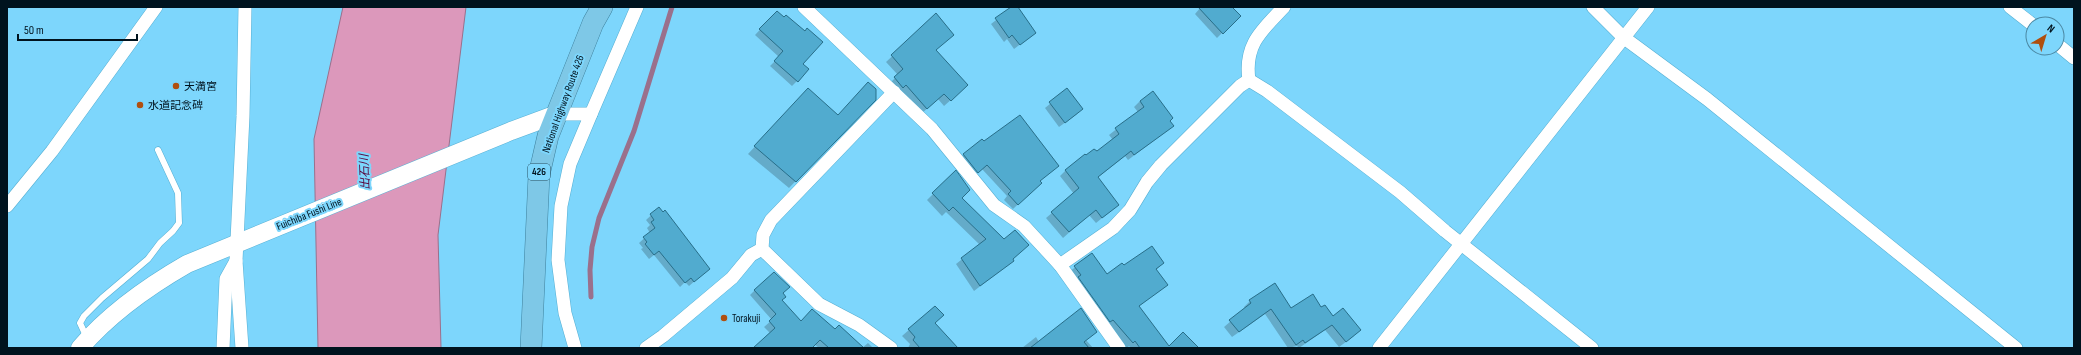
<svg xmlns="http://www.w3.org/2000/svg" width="2081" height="355" viewBox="0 0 2081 355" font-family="'Sofia Sans Condensed','Noto Sans JP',sans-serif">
  <rect width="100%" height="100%" fill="#7dd6fc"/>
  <path fill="#dc98bb" stroke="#9a708c" d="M343,7h123l-28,228 3,113h-123l-4,-209z"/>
  <g fill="#0003">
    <path d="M1013,7h3l19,26 -21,16 -7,-10 -3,3 -13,-18z"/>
    <path d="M1201,7h29l9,9 -22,22 -22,-24z"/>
    <path d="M777,12l25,52 6,6 -16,16 -22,-20 9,-9 -24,-22z"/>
    <path d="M936,15l-1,35 26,41 -17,15 -6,-7 -17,15 -32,-30 9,-9 -12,-13z"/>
    <path d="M1067,90l10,24 -18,13 -14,-19z"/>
    <path d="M802,96l35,20 38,-17 -86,89 -41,-34z"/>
    <path d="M1140,101l29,20 4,5 -45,34 -3,-4 -28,22 21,27 -22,18 -7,-8 -26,23 -17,-20 28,-24 -14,-18 6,-6 30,-17 17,-13 -4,-5 29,-23 -4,-5z"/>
    <path d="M964,154l76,27 1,2 -28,26 -9,-9 3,-4 -25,-27 -9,8 -14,-18z"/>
    <path d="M955,172l6,26 52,63 -39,30 -18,-27 24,-19 -34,-33 -4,4 -15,-16z"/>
    <path d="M659,208l50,61 -20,17 -4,-4 -5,5 -26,-32 -5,4 -8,-10 2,-1 -4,-5 11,-10 -3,-5 3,-3 -4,-5z"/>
    <path d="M1091,255l16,21 17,-9 39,-4 -7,7 10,15 -28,22 31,40 29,1h-67l-2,-2 -2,2 -58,-76z"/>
    <path d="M755,290l27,3 -1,8 19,22 37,25h-18l-5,-4 -3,4h-57l16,-15 -6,-6 8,-7 -22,-25z"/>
    <path d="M1250,301l40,9 31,-2 33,28 -15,11 -14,-17 -26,18 -2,-2 -9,2 -23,-34 -33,23 -8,-10 21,-18 -1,-2z"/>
    <path d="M935,307l-1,16 23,25h-49l2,-4 -8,-8z"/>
    <path d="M1036,337l3,5 47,-2 7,8h-71z"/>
    <path d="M868,343l5,5h-11z"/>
  </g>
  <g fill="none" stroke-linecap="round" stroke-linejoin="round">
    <path stroke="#9a708c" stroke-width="5" d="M591,297l-1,-27 2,-23 7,-29 35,-87 38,-124"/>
  </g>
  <g fill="#51abcf" stroke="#286e89">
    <path d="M1011,7h7l18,26 -16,12 -8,-10 -3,3 -14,-20z"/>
    <path d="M1198,7h34l9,9 -18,18z"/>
    <path d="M777,11l7,6 2,-2 19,16 2,-3 16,14 -20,22 6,5 -11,13 -24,-21 9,-10 -24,-22z"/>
    <path d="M936,13l18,22 -18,15 32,35 -17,16 -7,-7 -17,15 -21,-24 -3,3 -9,-11 9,-8 -12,-14z"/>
    <path d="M868,82l8,7v11l-80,82 -42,-36 54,-58 30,27z"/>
    <path d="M1067,88l16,21 -18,14 -16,-21z"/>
    <path d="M1153,91l20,27 -3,3 4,5 -40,29 -3,-4 -33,26 21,28 -17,13 -6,-8 -27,22 -18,-20 28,-24 -14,-18 20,-16 1,1 8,-6 3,2 22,-17 -4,-6 29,-21 -4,-6z"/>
    <path d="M1020,115l39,51 -19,15 2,2 -24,22 -10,-11 3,-3 -24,-26 -9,8 -15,-19 19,-15 2,2z"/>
    <path d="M956,170l14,20 -8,8 42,41 11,-9 14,15 -16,14 1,2 -34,25 -19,-28 25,-19 -33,-32 -4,4 -17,-18z"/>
    <path d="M659,207l4,5 2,-2 45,59 -16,13 -3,-4 -6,5 -26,-32 -5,4 -9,-11 2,-2 -4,-5 12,-9 -4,-6 3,-2 -4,-6z"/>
    <path d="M1152,246l12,17 -8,6 12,16 -29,21 30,40 14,-14 16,16h-59l-5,-7 -2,2 -20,-23 -3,2 -32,-45 3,-2 -7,-9 18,-13 15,21 15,-11 2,2z"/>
    <path d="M774,272l16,15 -7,6 3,4 -4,3 19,21 11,-12 23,20 4,-4 25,23h-35l-9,-8 -8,8h-59l22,-20 -6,-7 7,-7 -22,-24z"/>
    <path d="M1275,283l16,25 22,-14 8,13 4,-2 8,11 10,-8 18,22 -15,12 -14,-17 -27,18 -2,-3 -7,5 -25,-36 -32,23 -10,-12 22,-17 -2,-3z"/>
    <path d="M935,306l9,9 -9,8 23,25h-38l-7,-8 2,-3 -7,-8z"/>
    <path d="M1081,308l16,24 -13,10 5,6h-59z"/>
  </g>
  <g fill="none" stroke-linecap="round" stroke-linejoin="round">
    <defs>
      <path id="service" d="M87,338l-7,-15 4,-7 18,-18 46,-39 12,-16 13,-12 6,-8 -1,-30 -20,-43"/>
      <g id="minor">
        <path d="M804,7l128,122 62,76 30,21 36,39 59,83"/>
        <path d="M1593,7l30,30 84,62 309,249"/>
        <path d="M2010,7l23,18"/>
        <path d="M2057,44l17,14"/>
        <path d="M1249,80l18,11 133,101 45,39 147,117"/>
        <path d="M1249,80c-5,-35 12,-49 35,-73"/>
        <path d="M557,114h34l-21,50 -9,42 -3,54 7,53 10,35"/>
        <path d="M591,114l46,-107"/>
        <path d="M7,206l45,-55 104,-144"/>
        <path d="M1060,265l53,-37 17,-18 17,-28 14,-17 79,-79 9,-6"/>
        <path d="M223,348l3,-69 10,-18"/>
        <path d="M242,348l-6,-87 7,-145 2,-109"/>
        <path d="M646,348l17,-12 69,-58 19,-23 11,-6"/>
        <path d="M891,348l-32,-23 -40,-21 -57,-55 1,-14 8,-15 123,-128"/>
        <path d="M1379,348l269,-341"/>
      </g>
      <path id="secondary" d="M80,348c30,-35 67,-61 107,-84l324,-133 46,-17"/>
      <path id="trunk" d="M531,348l8,-173 9,-39 45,-113 9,-16"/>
    </defs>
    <use href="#service" stroke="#55afd3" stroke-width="7"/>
    <use href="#minor" stroke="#55afd3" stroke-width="14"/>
    <use href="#secondary" stroke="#55afd3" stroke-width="19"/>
    <use href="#trunk" stroke="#3d809d" stroke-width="22"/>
    <use href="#service" stroke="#fff" stroke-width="6"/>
    <use href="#minor" stroke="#fff" stroke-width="13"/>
    <use href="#secondary" stroke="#fff" stroke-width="18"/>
    <use href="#trunk" stroke="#7ec8e7" stroke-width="21"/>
  </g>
  <g fill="#b04f0e" stroke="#7dd6fc" stroke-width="1.5">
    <circle cx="176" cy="86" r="4"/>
    <circle cx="140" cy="105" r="4"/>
    <circle cx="724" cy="318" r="4"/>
  </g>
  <g text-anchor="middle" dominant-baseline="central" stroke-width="4" stroke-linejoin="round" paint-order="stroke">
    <rect fill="#7dd6fc" stroke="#264e61" stroke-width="1" x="528" y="164" width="22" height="16" rx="3"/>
    <g font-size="10" font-weight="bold" fill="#00131e">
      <text x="539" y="172">426</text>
    </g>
    <g font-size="11" fill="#00131e" stroke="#7dd6fc" text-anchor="start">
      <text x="184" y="86">天満宮</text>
      <text x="148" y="105">水道記念碑</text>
      <text x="732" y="318">Torakuji</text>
    </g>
    <g font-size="11" fill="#00131e" stroke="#7dd6fc">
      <text transform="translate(563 104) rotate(-70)">National Highway Route 426</text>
      <text transform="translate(309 214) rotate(-22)">Fuichiba Fushi Line</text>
    </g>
    <g font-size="12" font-style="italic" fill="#5a073d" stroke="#7dd6fc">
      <text transform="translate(365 172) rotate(-92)">出石川</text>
    </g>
  </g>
  <rect width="2081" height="355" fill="none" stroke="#00131e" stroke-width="16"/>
  <g transform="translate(2045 36) rotate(38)"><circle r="19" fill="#7dd6fc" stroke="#4b88a3"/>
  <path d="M0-3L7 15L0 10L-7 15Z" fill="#b04f0e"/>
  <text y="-6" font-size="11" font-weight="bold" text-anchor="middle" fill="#00131e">N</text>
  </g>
  <path d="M18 34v6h119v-6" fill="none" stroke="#00131e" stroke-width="2"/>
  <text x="24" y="34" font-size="12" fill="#00131e" stroke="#7dd6fc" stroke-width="3" paint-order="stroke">50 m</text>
</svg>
